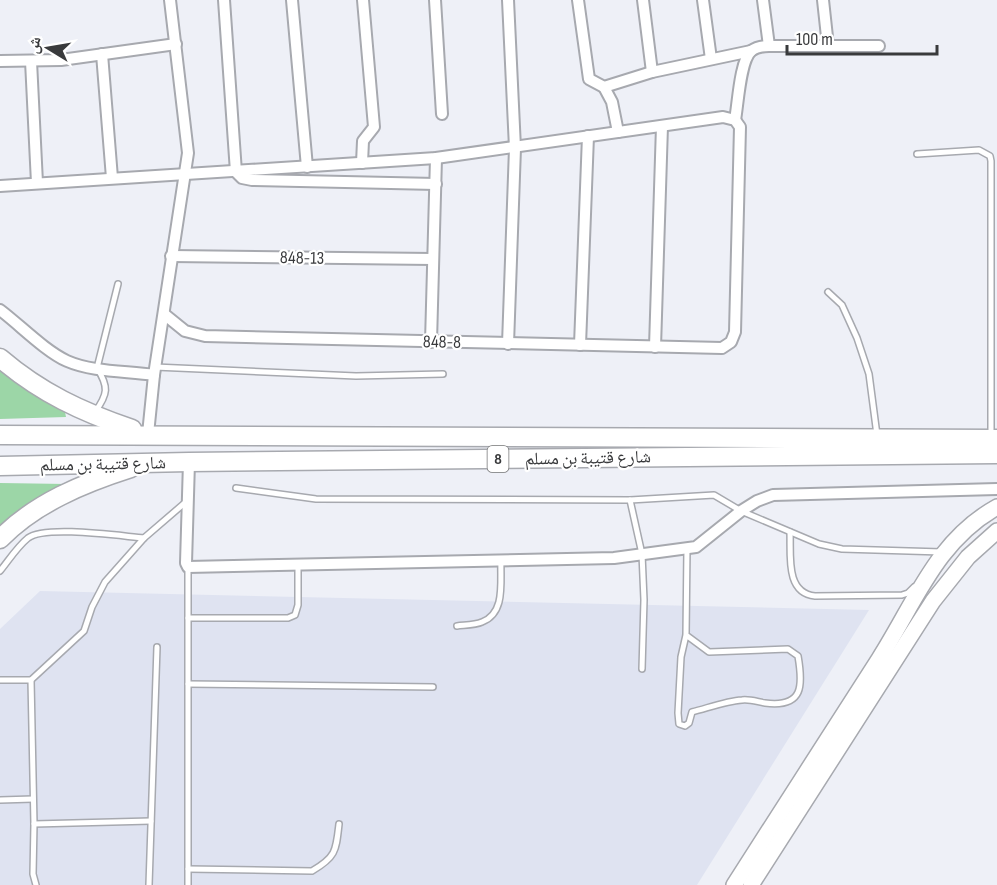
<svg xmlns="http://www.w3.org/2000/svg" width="997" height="885" viewBox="0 0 997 885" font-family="'Sofia Sans Condensed','Noto Naskh Arabic',sans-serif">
  <rect width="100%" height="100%" fill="#eef0f7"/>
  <path fill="#dfe3f1" d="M40,591l829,19 -172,275h-697v-256z"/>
  <g fill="#9cd6a7">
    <path d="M0,365l38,32 27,15 1,5 -66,2z"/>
    <path d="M0,483l67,1 -67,46z"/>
  </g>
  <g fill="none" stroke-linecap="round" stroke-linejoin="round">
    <defs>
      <g id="lane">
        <path d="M917,154l62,-4 11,6 1,5v276"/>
        <path d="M828,292l14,13 15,33 12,36 8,61"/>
        <path d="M155,367l201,9 87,-2"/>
        <path d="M95,412c13,-18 14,-25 2,-44l21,-84"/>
        <path d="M236,488l80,11 314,1 84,-5 27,16 78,33 23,5 100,3"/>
        <path d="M630,500l12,54 2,46 -2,69"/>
        <path d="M790,532c1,23 -5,61 25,64l87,-1 6,-2 6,-6"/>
        <path d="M188,567v318"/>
        <path d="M0,571c9,-11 17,-24 28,-33 17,-13 92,-2 116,0"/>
        <path d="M188,618h100l7,-3 3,-10v-40"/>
        <path d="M457,626c8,-1 18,-1 25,-4 24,-9 18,-40 19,-61"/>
        <path d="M686,635l23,17 79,-3 10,7c5,29 6,52 -33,47 -7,-1 -15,-4 -23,-3 -16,1 -34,8 -50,12l-3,11 -4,3 -6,-2 -1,-11 3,-56 5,-22 1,-87"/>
        <path d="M0,680h31"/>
        <path d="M188,684l245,3"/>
        <path d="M0,800l33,-1"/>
        <path d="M34,824l117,-3"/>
        <path d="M188,869l124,2c24,-14 24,-20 27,-47"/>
        <path d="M36,885l-3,-11 1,-50 -3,-144 53,-49 8,-24 13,-25 39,-44 43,-37"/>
        <path d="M149,885l8,-238"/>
      </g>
      <g id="street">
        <path d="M224,0l12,172 6,6 10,2 184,4"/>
        <path d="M292,0l15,167"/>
        <path d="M435,0l7,114"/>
        <path d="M508,0l7,148 -7,196"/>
        <path d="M578,0l11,79 15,8 48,-15 99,-21"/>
        <path d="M643,0l9,72"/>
        <path d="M703,0l8,59"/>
        <path d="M763,0l6,46"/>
        <path d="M823,0l5,46"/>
        <path d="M102,54l10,124"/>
        <path d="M0,61l61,-1 115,-16"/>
        <path d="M31,61l6,122"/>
        <path d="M604,87l8,15 6,30"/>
        <path d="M735,120c3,-16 5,-59 16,-69 5,-4 12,-5 18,-5h110"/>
        <path d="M362,163l1,-22 11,-14 -11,-127"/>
        <path d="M0,186l436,-28 287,-41 12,3 5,7 -5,205 -4,10 -9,6 -517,-12 -20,-5 -21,-17"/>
        <path d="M171,256l262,3"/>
        <path d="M0,310c20,15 45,41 67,51 25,11 59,10 87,14"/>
        <path d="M431,342l5,-184"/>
        <path d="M580,345l8,-209"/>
        <path d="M655,347l7,-221"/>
        <path d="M148,434l6,-59 34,-222 -18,-153"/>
        <path d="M189,462l-3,101 2,4 426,-9 82,-11 45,-36 16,-10 16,-6 224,-6"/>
      </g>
      <g id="secondary">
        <path d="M734,885c48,-75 97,-151 145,-226 36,-56 57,-118 118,-152"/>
        <path d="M751,885l182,-284 35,-44 29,-26"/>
      </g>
      <g id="highway">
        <path d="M0,358c41,35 82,54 132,71"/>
        <path d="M0,435l997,4"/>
        <path d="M0,466l189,-4 808,-8"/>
        <path d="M0,539c35,-36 84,-56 131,-71"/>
      </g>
    </defs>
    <use href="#lane" stroke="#a7a9af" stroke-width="8"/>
    <use href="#street" stroke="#a7a9af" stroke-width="14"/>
    <use href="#secondary" stroke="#a7a9af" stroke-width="18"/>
    <use href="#highway" stroke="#a7a9af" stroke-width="21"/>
    <use href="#lane" stroke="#fff" stroke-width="5"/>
    <use href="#street" stroke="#fff" stroke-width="10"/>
    <use href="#secondary" stroke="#fff" stroke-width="15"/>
    <use href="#highway" stroke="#fff" stroke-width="18"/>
  </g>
  <g text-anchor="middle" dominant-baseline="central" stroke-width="4.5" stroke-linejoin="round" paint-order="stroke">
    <rect fill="#fff" stroke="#747576" stroke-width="1.5" x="487.5" y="446" width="21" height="26" rx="4.5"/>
    <g font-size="16" font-weight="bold" fill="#393a3c">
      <text x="498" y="459">8</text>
    </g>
    <g font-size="18" fill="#393a3c" stroke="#fff">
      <text transform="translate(302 258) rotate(1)">848-13</text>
      <text transform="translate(442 342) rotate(1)">848-8</text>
      <text transform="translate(588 458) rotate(-1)">شارع قتيبة بن مسلم</text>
      <text transform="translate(103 464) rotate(-1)">شارع قتيبة بن مسلم</text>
    </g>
  </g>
  <g transform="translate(48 48) rotate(281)" stroke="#ffffff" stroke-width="4.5" paint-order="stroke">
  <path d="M0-4.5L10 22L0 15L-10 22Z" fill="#393a3c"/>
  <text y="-9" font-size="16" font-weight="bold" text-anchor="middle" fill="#393a3c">ش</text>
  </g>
  <path d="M787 45v9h150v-9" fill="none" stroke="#393a3c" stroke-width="3"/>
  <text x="796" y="45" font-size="18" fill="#393a3c" stroke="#ffffff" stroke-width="4.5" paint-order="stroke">100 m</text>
</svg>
